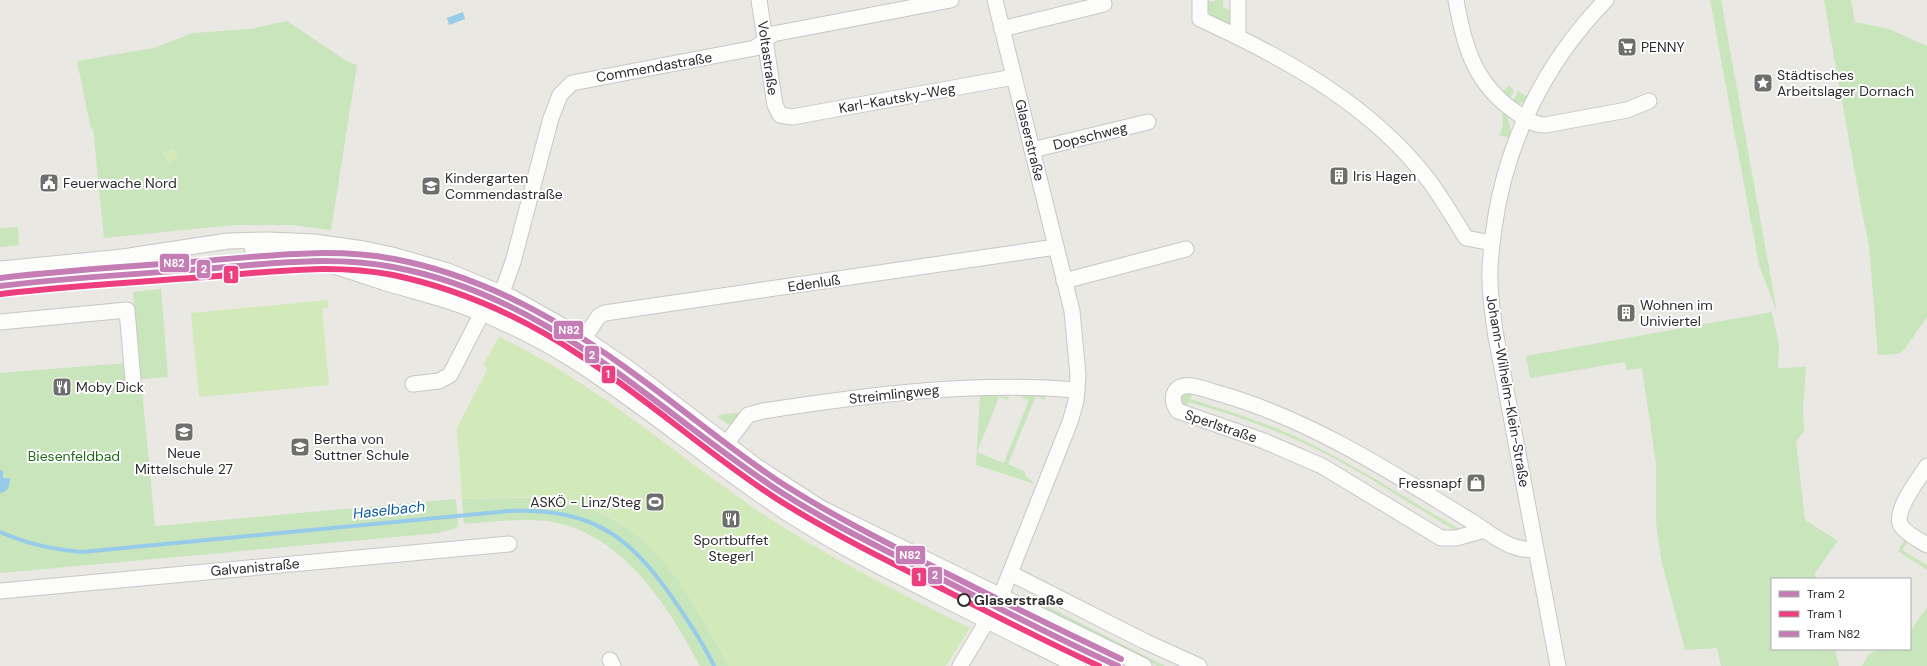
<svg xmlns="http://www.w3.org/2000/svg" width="1927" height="666" viewBox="0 0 1927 666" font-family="'DM Sans',sans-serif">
  <rect width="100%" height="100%" fill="#eae8e2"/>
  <g fill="#c8e5bc">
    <path d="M1204,0l11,2v-2h8v7l10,5 -2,10 -3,1c-15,-6 -21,-6 -24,-23z"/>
    <path d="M1710,0h11l56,312 -18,-47z"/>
    <path d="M1824,0h27l4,22 34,7 38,17v271l-24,34 -6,3 -19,1 -9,-109 -10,-50z"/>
    <path d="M287,21l61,41 9,3 -26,165 -39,-5h-58l-130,13 -11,-110 -2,1 -14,-68 77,-13 39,-15 57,-4z"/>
    <path d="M1510,85l4,7 -5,8 -8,-7z"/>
    <path d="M1518,91l10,6c-3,7 -9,7 -16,6z"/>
    <path d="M1502,114h4l4,11v13l-10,-3 3,-10z"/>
    <path d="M18,227l1,18 -19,2v-19z"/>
    <path d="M161,289l7,88 -27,2 14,147 301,-27 2,26 -2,3 -17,5 -439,40v-200l139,-11 -6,-70z"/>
    <path d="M1772,312l7,33 -1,23 28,-1 -3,41 1,23 -8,11 9,78 33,21 -23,32 1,6h-44v70h63l4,17h-118l-4,-18 -32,2 -23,-87 -6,-40v-59l-14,-96 -15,2 -2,-8 -95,16 -4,-22z"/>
    <path d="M1194,391l-4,8c42,13 84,26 123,46 50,25 98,56 146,84l12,-3 -25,9 8,-5c-47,-28 -93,-59 -142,-83 -40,-19 -81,-33 -123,-45l-5,8 -4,-5v-9l3,-4z"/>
    <path d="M980,395l29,2 -1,3 -9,-3 -22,55 27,11 25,-63 -9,-3 5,-2h20v5l-9,-4 -28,68 16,7 2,5 9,8 -59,-19z"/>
    <path d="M743,412l-12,14 -13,-9 1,-2z"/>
    <path d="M515,498c11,0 22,0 33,1 102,13 136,87 181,167h-29c-31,-60 -80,-136 -154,-145 -27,-3 -55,1 -82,3l-2,-25z"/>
    <path d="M1905,539l3,2 -6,9 25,15v5l-29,-19z"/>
    <path d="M1023,594l142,72h-7l-116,-58 -5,1 -17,-9z"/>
    <path d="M1927,607v59h-65l7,-12 11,-5h30v-17z"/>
  </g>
  <g fill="#d2e9b9">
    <path d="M173,148l6,10 -11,6 -6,-11z"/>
    <path d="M328,300v8l-6,1 7,76 -130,12 -8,-84z"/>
    <path d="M499,337c93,44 171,113 255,171 68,47 143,83 216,120l-24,38h-217c-44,-78 -82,-158 -182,-167 -28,-3 -57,-1 -85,0l-5,-71 31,-60 -5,-3z"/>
  </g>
  <g fill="#97cbea">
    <path d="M463,12l2,7 -16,6 -2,-7z"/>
    <path d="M0,470l3,1v7h7c0,8 -2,14 -10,15z"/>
  </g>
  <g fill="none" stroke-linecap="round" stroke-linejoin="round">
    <path stroke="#97cbea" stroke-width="4" d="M0,532c29,12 50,17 82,20l427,-41c87,-3 124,27 171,98 12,18 25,37 34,57"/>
    <defs>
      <g id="minor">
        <path d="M759,0l16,105 5,10 12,2 222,-40"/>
        <path d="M1200,0v19c85,39 172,86 230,163 13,18 25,38 36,56l26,5"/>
        <path d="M1456,0c8,47 19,85 61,113 8,6 17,12 28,12l82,-15 22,-9"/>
        <path d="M1002,29l102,-25"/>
        <path d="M1238,37v-37"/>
        <path d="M1032,150l116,-28"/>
        <path d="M252,248c45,5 89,20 131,34 26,8 52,14 77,23 39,14 78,33 113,55 74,47 141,105 214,153 55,36 115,65 173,94 39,20 78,40 118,59"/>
        <path d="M0,269l123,-12 105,-16 41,-1 45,2 50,7 28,6 56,16 63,26 73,41 44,30 128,98 65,42 323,158"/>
        <path d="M1064,281l122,-32"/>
        <path d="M502,292l11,-30 38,-144 9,-23 12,-12 183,-35 18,-14 178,-34"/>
        <path d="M0,322l127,-12 6,70"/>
        <path d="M584,338l15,-22 6,-3 451,-66"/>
        <path d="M413,384l26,-3 11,-6 32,-62"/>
        <path d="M726,444l22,-29 15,-4c104,-16 208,-30 314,-21"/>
        <path d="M1927,466c-8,13 -36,47 -25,61 6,8 17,13 25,18"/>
        <path d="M1485,530l-29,8h-15l-119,-72 -58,-25 -86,-30c-4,-5 -6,-10 -4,-17 7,-17 34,-3 47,0 90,26 170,78 250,127 19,12 41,32 64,28"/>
        <path d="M1010,573l134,68 55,25"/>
        <path d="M0,591l509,-47"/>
        <path d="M610,660l3,6"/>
        <path d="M960,666l27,-45 17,-33 66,-166 6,-21 2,-26 -6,-64 -77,-311"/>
        <path d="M1558,666l-63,-335c-2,-17 -5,-34 -5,-51 -1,-17 2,-35 4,-52 12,-86 51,-166 112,-228"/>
      </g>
    </defs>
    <use href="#minor" stroke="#c7c7c7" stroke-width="17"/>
    <use href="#minor" stroke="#fcfcfb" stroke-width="15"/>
    <defs>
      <path id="tram-1" d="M0,286c67,-8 135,-12 203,-17 63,-5 127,-14 190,-2 159,30 257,139 386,224 48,31 100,56 151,82 62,32 124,64 188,93"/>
      <path id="tram-2" d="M1,294c68,-8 137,-12 205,-17 62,-5 125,-14 187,-2 67,14 131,43 188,81 68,44 128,99 196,143 49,31 101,57 154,84 55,28 111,57 168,83"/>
      <path id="tram-3" d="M0,278c68,-8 135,-12 203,-17 64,-5 128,-14 191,-2 90,17 170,63 243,117 50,36 97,77 149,110 49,31 101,57 152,83 61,31 122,61 183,90"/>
    </defs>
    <use href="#tram-1" stroke="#fff" stroke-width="9"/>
    <use href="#tram-2" stroke="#fff" stroke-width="9"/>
    <use href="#tram-3" stroke="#fff" stroke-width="9"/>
    <use href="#tram-1" stroke="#c57eb5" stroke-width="6"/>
    <use href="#tram-2" stroke="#ed3f80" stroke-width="6"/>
    <use href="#tram-3" stroke="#c57eb5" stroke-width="6"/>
  </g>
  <defs>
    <symbol id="supermarket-square" viewBox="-11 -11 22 22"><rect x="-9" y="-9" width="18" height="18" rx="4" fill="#6e6e6c" stroke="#fff"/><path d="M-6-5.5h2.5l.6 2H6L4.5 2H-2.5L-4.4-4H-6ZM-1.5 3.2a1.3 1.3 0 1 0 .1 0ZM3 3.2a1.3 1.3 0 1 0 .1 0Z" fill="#fff"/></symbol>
    <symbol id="sight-square" viewBox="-11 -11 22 22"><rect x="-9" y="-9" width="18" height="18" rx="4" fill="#6e6e6c" stroke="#fff"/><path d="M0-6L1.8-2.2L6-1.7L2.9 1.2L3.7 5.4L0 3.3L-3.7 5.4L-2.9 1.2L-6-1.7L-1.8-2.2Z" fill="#fff"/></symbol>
    <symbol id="building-square" viewBox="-11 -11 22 22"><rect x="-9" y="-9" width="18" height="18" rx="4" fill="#6e6e6c" stroke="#fff"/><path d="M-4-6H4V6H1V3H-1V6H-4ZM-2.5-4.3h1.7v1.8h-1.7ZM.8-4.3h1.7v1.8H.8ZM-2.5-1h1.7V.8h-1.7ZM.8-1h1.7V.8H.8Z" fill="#fff"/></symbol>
    <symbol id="civic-square" viewBox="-11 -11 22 22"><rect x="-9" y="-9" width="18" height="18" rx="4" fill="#6e6e6c" stroke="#fff"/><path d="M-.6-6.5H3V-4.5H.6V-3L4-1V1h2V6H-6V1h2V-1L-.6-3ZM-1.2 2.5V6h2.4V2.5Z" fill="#fff"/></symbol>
    <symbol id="school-square" viewBox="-11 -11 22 22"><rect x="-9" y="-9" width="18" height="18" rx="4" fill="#6e6e6c" stroke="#fff"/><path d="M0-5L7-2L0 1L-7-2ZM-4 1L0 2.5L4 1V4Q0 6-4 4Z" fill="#fff"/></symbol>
    <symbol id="restaurant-square" viewBox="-11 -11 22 22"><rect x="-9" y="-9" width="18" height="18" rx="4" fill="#6e6e6c" stroke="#fff"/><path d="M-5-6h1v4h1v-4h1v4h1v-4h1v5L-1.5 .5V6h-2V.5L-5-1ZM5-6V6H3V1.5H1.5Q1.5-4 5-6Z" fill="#fff"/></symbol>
    <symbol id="shop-square" viewBox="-11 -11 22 22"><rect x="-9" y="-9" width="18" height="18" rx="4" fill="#6e6e6c" stroke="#fff"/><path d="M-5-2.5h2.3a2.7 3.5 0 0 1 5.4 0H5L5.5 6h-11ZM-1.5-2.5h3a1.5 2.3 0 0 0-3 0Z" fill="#fff"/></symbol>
    <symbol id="stadium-square" viewBox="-11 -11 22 22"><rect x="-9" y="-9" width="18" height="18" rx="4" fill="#6e6e6c" stroke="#fff"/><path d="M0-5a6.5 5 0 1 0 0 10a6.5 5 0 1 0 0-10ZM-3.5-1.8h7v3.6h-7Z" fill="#fff"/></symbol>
  </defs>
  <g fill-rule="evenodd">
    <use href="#supermarket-square" x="1616" y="36" width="22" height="22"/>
    <use href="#sight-square" x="1752" y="72" width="22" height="22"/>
    <use href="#building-square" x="1328" y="165" width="22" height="22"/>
    <use href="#civic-square" x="38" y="172" width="22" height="22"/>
    <use href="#school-square" x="420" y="175" width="22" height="22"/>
    <use href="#building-square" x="1615" y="302" width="22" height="22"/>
    <use href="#restaurant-square" x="51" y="376" width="22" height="22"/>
    <use href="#school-square" x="173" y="421" width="22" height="22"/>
    <use href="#school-square" x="289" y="436" width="22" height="22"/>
    <use href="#shop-square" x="1465" y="472" width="22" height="22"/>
    <use href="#stadium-square" x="644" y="491" width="22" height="22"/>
    <use href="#restaurant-square" x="720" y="508" width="22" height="22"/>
  </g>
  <circle fill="#fff" stroke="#2c2c2c" stroke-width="2" cx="964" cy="600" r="6"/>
  <g text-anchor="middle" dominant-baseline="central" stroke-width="4" stroke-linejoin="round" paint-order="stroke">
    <g font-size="14" fill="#2c2c2c" stroke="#fff" text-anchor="start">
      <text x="1641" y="47">PENNY</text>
      <text x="1777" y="75">Städtisches<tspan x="1777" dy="16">Arbeitslager Dornach</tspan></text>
      <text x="1353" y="176">Iris Hagen</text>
      <text x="445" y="178">Kindergarten<tspan x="445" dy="16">Commendastraße</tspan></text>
      <text x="63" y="183">Feuerwache Nord</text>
      <text x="1640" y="305">Wohnen im<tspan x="1640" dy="16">Univiertel</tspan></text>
      <text x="76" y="387">Moby Dick</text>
      <text x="314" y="439">Bertha von<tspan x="314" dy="16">Suttner Schule</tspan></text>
      <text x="184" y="453" text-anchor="middle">Neue<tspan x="184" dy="16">Mittelschule 27</tspan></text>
      <text x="1462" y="483" text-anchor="end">Fressnapf</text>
      <text x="641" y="502" text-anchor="end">ASKÖ - Linz/Steg</text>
      <text x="731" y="540" text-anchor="middle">Sportbuffet<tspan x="731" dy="16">Stegerl</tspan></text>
    </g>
    <g font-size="14" fill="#2c2c2c" stroke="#fff">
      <text transform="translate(768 58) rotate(82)">Voltastraße</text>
      <text transform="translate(654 67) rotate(-10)">Commendastraße</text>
      <text transform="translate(897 98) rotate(-10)">Karl-Kautsky-Weg</text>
      <text transform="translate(1090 136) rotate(-14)">Dopschweg</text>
      <text transform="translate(1030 140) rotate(76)">Glaserstraße</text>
      <text transform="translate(814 283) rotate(-8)">Edenluß</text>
      <text transform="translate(1508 391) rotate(80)">Johann-Wilhelm-Klein-Straße</text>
      <text transform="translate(894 394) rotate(-6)">Streimlingweg</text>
      <text transform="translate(1221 426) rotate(19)">Sperlstraße</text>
      <text transform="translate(255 567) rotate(-5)">Galvanistraße</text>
    </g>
    <g font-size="14" fill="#226a1b" stroke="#fff">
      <text x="74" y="456">Biesenfeldbad</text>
    </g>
    <g font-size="14" font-weight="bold" fill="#2c2c2c" stroke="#fff" text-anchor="start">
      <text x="974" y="600">Glaserstraße</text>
    </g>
    <g font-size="15" font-style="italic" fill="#0f5c9e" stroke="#fff">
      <text transform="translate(389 510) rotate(-6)">Haselbach</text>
    </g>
  </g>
  <g stroke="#fff" stroke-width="1.5">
    <rect x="159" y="253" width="31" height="20" rx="4" fill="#c57eb5"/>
    <rect x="196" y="259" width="15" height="20" rx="4" fill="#c57eb5"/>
    <rect x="223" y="265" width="16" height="19" rx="4" fill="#ed3f80"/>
    <rect x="553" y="320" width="31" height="20" rx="4" fill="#c57eb5"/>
    <rect x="584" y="345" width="16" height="19" rx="4" fill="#c57eb5"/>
    <rect x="601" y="365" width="15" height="19" rx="4" fill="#ed3f80"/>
    <rect x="895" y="545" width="31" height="20" rx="4" fill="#c57eb5"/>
    <rect x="927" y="566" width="16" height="19" rx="4" fill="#c57eb5"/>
    <rect x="911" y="567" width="16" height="20" rx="4" fill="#ed3f80"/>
  </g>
  <g font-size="11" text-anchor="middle" font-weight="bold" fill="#fff">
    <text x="174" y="267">N82</text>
    <text x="204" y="273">2</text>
    <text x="231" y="279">1</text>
    <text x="569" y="334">N82</text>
    <text x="592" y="359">2</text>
    <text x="608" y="378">1</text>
    <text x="910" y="559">N82</text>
    <text x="935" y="579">2</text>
    <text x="919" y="581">1</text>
  </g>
  <rect x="1771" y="578" width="140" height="72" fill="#ffffff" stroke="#ababab"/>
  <rect x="1779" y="591" width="20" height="6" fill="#c57eb5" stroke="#ababab"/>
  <text x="1807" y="598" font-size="12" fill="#2c2c2c">Tram 2</text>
  <rect x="1779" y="611" width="20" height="6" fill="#ed3f80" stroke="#ababab"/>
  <text x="1807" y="618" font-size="12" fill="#2c2c2c">Tram 1</text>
  <rect x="1779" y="631" width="20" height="6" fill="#c57eb5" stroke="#ababab"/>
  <text x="1807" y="638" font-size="12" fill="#2c2c2c">Tram N82</text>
</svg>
